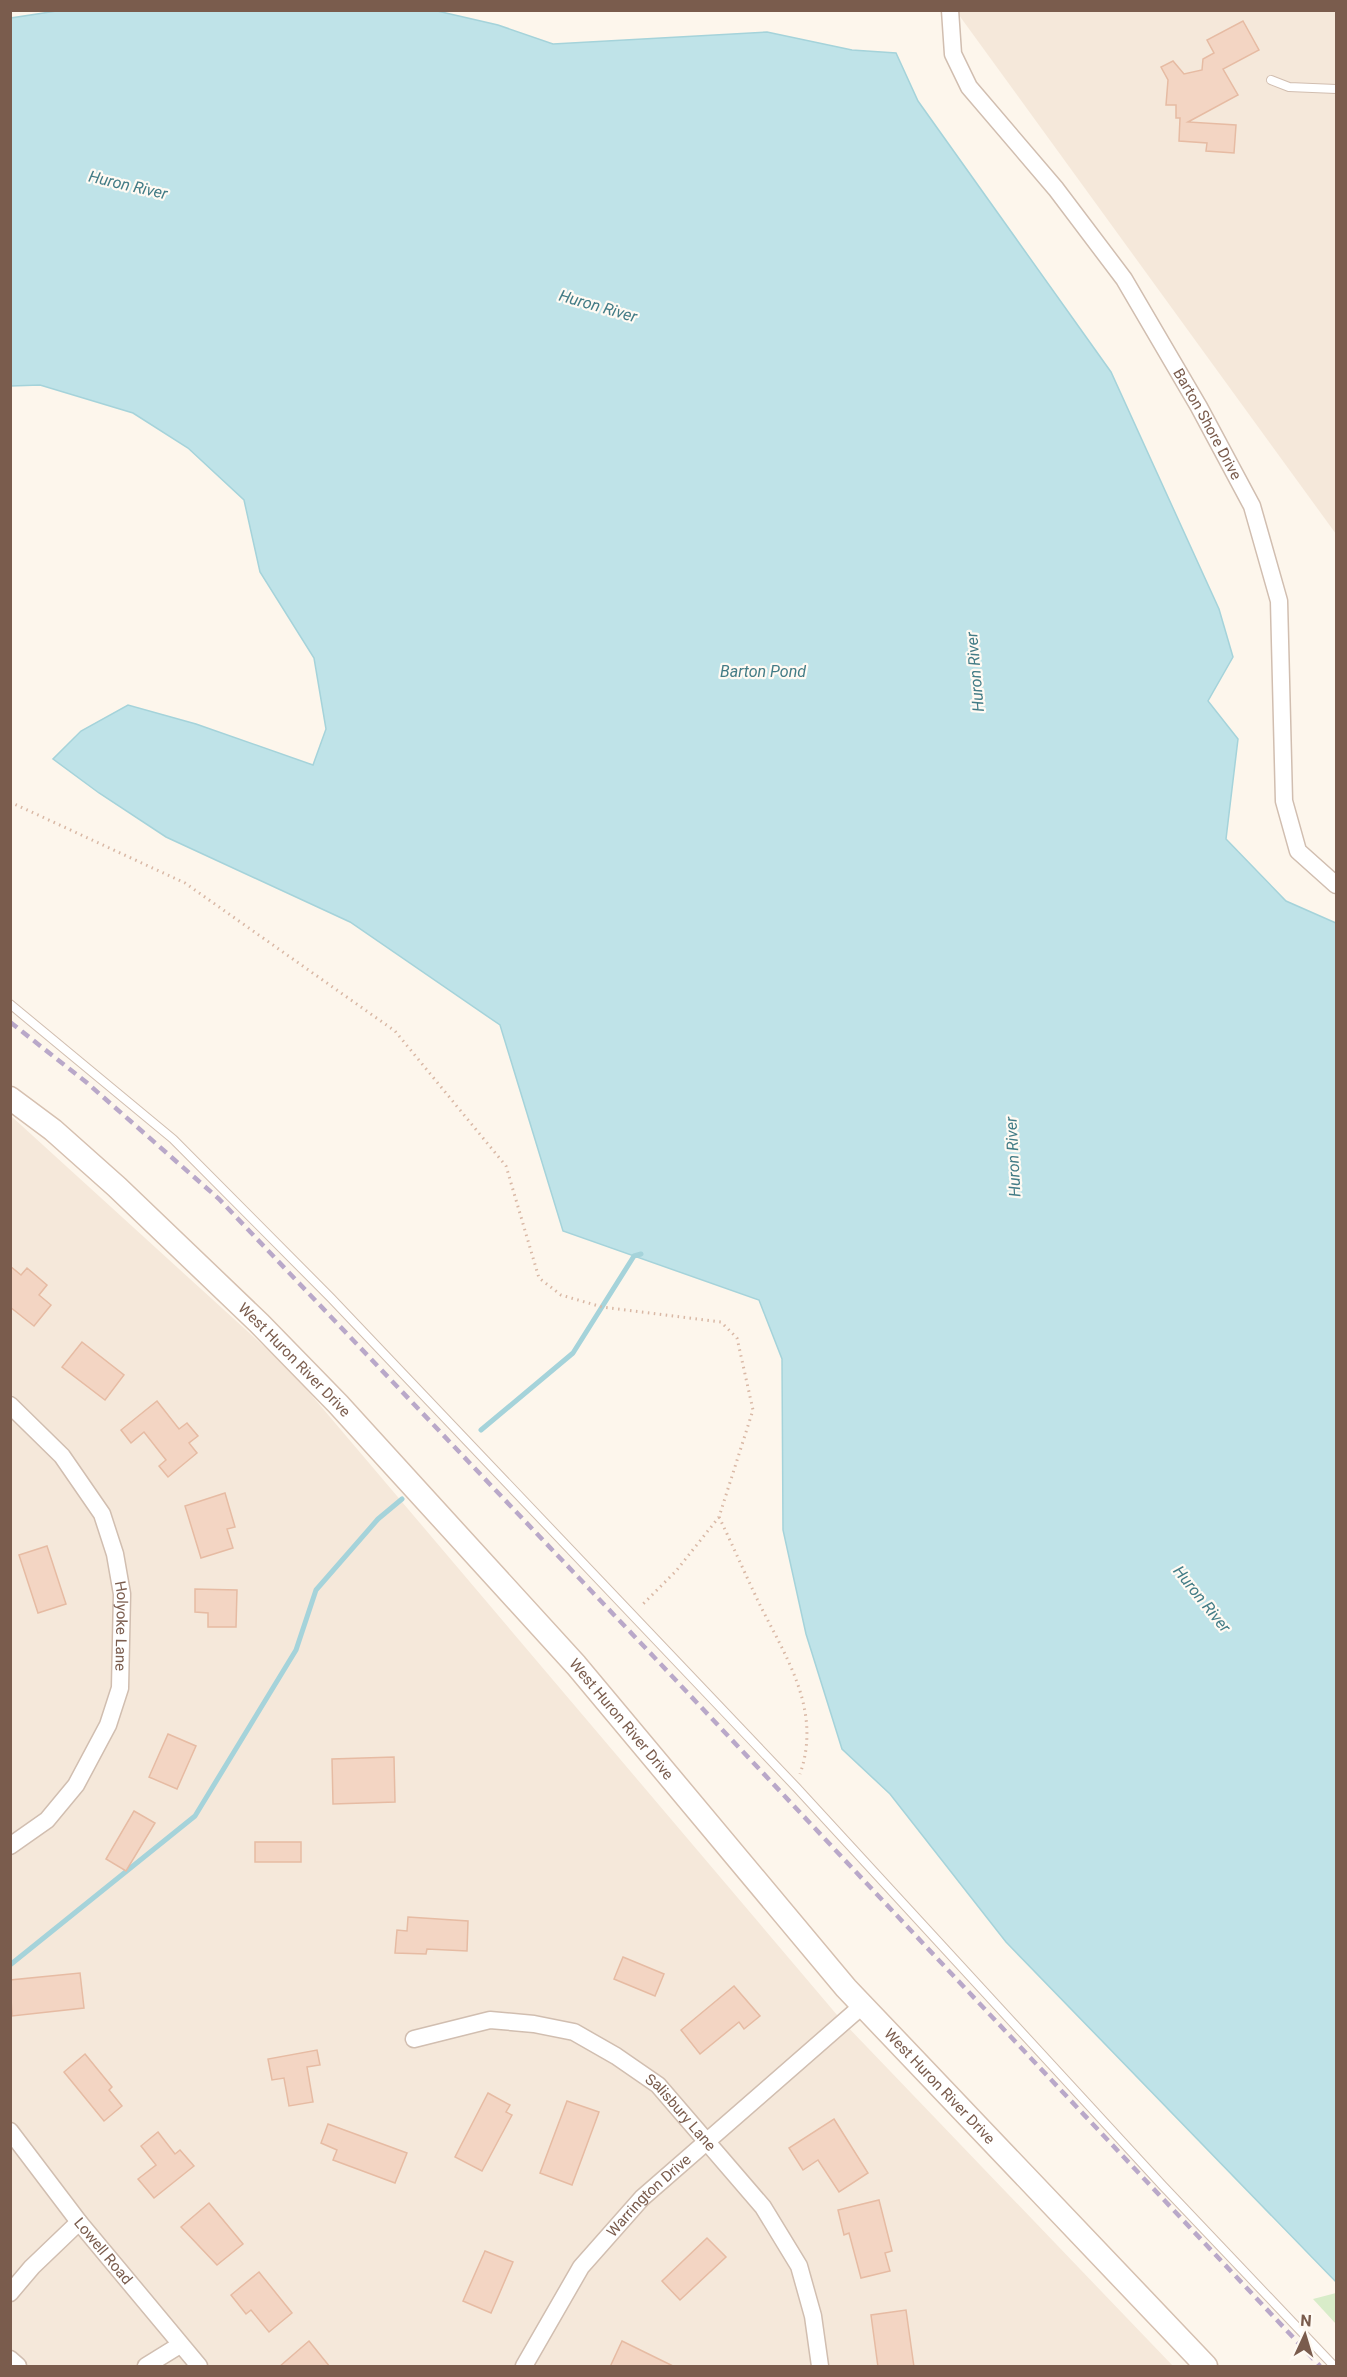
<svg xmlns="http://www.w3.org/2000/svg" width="1347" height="2377" viewBox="0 0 1347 2377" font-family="Roboto,sans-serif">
  <rect width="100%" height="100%" fill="#fdf6ec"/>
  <g fill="#f5e8da">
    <path d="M956,11h380v523z"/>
    <path d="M10,1115l281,256 552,651 330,344h-1162z"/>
  </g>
  <path fill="#d8ecc9" d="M1336,2293v31l-23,-25z"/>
  <path fill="#bfe3e8" stroke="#a5d3da" stroke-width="1.5" d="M63,10h370l65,15 55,19 214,-12 85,18 44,3 22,48 193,271 108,237 14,48 -25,44 30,38 -12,100 60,62 50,22v1359l-330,-340 -116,-148 -48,-45 -36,-115 -23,-104 -1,-171 -23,-59 -196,-69 -63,-206 -150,-103 -184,-85 -67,-44 -46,-34 28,-28 47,-26 68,19 117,41 13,-36 -12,-71 -54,-86 -16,-72 -56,-52 -55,-35 -93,-28 -29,1v-368z"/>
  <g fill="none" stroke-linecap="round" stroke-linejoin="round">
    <g stroke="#a5d3da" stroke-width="5">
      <path d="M481,1430l92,-77 61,-97 7,-2"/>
      <path d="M10,1965l185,-149 101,-166 20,-60 62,-71 24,-20"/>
    </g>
  </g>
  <g fill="#f3d5c3" stroke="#e6bba3" stroke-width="1.5">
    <path d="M1243,21l16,29 -36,19 15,26 -50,27 48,3 -2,28 -28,-2 1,-8 -28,-2 1,-23h-4v-13h-10l2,-25 -7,-13 12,-6 11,13 18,-4 1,-11 11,-6 -7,-13z"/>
    <path d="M10,1266l11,9 6,-7 20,17 -8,10 12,10 -17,21 -24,-19z"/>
    <path d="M82,1342l42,33 -19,25 -43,-33z"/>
    <path d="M157,1401l22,28 8,-6 11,13 -9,7 8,10 -29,24 -9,-11 7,-6 -22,-28 -13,11 -10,-13z"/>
    <path d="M225,1493l10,34 -8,2 6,19 -32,10 -16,-52z"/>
    <path d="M47,1546l19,58 -28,9 -19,-58z"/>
    <path d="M195,1589l42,1 -1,37h-28v-14l-13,-1z"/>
    <path d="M168,1734l28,12 -19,43 -28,-12z"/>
    <path d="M394,1757l1,45 -62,2 -1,-45z"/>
    <path d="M134,1811l21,12 -29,48 -20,-12z"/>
    <rect x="255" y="1842" width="46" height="20"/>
    <path d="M408,1917l60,4 -1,30 -40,-2 -1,5 -31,-1 2,-23 10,1z"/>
    <path d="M623,1957l41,17 -9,22 -41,-17z"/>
    <path d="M80,1973l4,35 -72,8 -2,-36z"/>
    <path d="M734,1986l26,30 -16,13 -5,-7 -39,32 -19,-24z"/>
    <path d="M317,2050l3,15 -13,2 6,35 -24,4 -5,-28 -12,2 -4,-21z"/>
    <path d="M85,2054l27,33 -3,3 13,16 -18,15 -40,-49z"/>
    <path d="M488,2093l22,12 -4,7 6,3 -30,56 -27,-14z"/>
    <path d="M567,2101l32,11 -27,73 -32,-12z"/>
    <path d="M834,2119l34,54 -29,19 -21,-32 -15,10 -14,-22z"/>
    <path d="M328,2124l79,29 -12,30 -62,-23 4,-10 -16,-7z"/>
    <path d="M158,2132l17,22 5,-4 14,16 -40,32 -16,-19 18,-14 -15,-19z"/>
    <path d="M879,2200l13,51 -7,2 5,18 -29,7 -12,-45 -5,2 -6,-25z"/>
    <path d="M209,2203l34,41 -26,21 -36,-38z"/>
    <path d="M707,2238l19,19 -46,43 -18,-19z"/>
    <path d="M485,2251l28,11 -22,51 -28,-12z"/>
    <path d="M259,2272l33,41 -23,19 -18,-22 -5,4 -15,-19z"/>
    <path d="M906,2310l8,57h-36l-7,-52z"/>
    <path d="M309,2341l21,26h-51z"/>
    <path d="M622,2341l53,26h-65z"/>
  </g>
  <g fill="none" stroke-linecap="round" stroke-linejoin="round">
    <defs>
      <g id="lane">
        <path d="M1271,80l18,7 47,2"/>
        <path d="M10,1004l163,135 158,159 465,489 367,399 171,180"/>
      </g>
      <g id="street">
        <path id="s1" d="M950,10l3,44 16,33 87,102 68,90 75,128 53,99 27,95 5,200 14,50 38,34"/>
        <path id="s2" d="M10,1405l52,51 40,58 13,40 7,40 -2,94 -12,37 -32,60 -29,35 -37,26"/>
        <path id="s3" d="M414,2039l76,-19 44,4 40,8 42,24 42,29 105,122 36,59 14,50 7,50"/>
        <path id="s4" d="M10,2131l69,91 120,144"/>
        <path d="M10,2293l22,-26 47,-45"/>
        <path d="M10,2359l8,7"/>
        <path d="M146,2366l34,-21"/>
        <path id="s5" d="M524,2366l57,-99 61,-69 220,-192"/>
      </g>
      <g id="secondary">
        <path id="s6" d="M10,1098l43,32 64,57 142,136 79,81 238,261 270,323 360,378"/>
      </g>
    </defs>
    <use href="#lane" stroke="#d1beb0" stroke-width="10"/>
    <use href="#street" stroke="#d1beb0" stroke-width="19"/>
    <use href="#secondary" stroke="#d6c0b0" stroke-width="25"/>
    <g stroke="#d9b8a5" stroke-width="3" stroke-dasharray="1.5 4.5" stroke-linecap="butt">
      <path d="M10,802l175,81 210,148 111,135 33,112 22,17 41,12 119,15 16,16 16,72 -34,107 -43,54 -35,35"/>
      <path d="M719,1517c14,29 27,59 41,88 27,54 62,106 40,169"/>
    </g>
    <use href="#lane" stroke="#fff" stroke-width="8"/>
    <use href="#street" stroke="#fff" stroke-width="16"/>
    <use href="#secondary" stroke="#fff" stroke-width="22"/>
    <path stroke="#b9a8c9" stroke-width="4.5" stroke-dasharray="9 6" stroke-linecap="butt" d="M10,1022l76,60 133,117 435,458 666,709"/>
  </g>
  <g text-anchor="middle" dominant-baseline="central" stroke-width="4.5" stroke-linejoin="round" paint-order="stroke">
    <g font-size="15" fill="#7a5c4d" stroke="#fffaf3">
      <text stroke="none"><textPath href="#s1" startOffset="495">Barton Shore Drive</textPath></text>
      <text stroke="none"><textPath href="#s6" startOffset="387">West Huron River Drive</textPath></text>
      <text stroke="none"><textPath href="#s2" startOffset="258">Holyoke Lane</textPath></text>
      <text stroke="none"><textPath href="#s6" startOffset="873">West Huron River Drive</textPath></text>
      <text stroke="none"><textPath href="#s6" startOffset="1359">West Huron River Drive</textPath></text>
      <text stroke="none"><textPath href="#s3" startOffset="298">Salisbury Lane</textPath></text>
      <text stroke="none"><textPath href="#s5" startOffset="213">Warrington Drive</textPath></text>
      <text stroke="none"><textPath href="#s4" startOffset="152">Lowell Road</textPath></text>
    </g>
    <g font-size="16" font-style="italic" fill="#437c86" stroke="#fffaf3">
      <text transform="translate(128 185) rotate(13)">Huron River</text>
      <text transform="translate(598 306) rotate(16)">Huron River</text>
      <text x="763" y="671">Barton Pond</text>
      <text transform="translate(975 672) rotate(-95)">Huron River</text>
      <text transform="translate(1013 1157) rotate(-93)">Huron River</text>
      <text transform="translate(1202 1599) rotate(51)">Huron River</text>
    </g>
  </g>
  <rect width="1347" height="2377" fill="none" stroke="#7a5c4d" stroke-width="24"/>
  <g transform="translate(1305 2335) rotate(4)" stroke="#fffaf3" stroke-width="4.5" paint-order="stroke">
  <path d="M0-4.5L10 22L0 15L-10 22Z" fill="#7a5c4d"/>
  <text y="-9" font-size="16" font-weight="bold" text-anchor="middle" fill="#7a5c4d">N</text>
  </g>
</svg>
